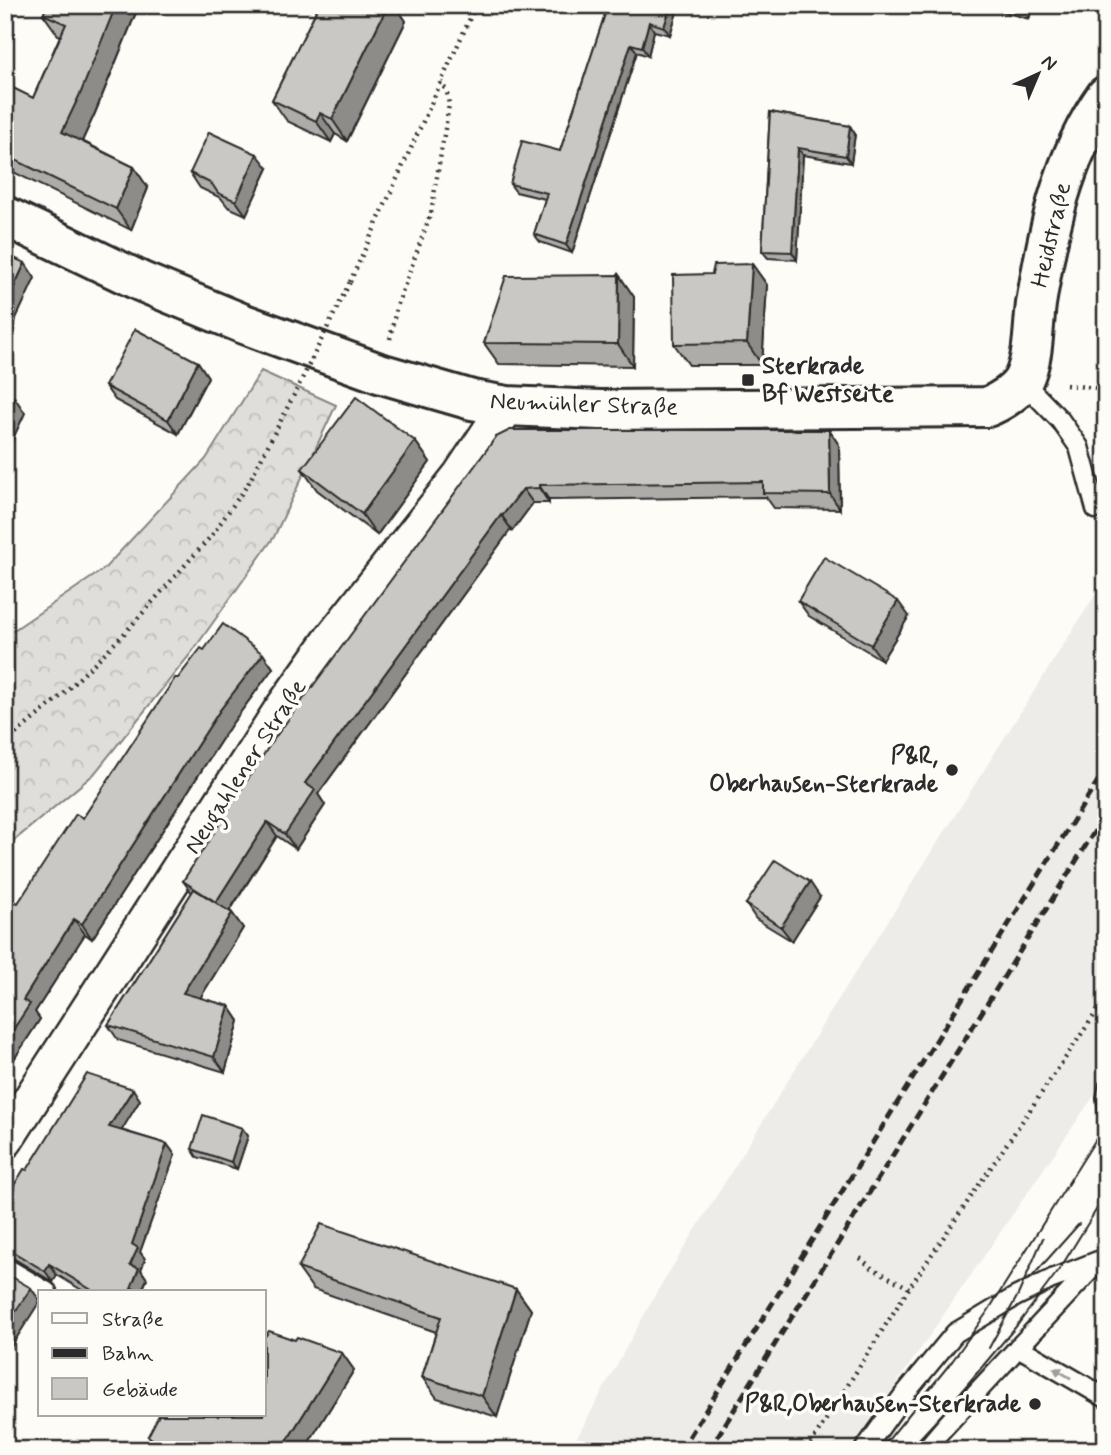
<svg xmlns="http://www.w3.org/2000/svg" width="1111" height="1455" viewBox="0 0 1111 1455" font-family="Mynerve,sans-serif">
  <defs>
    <pattern id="forest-crowns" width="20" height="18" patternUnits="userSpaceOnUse" patternTransform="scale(1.75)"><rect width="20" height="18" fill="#dfdeda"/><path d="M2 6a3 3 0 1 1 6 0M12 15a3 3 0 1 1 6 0" fill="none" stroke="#c0bfbb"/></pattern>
  </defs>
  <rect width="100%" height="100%" fill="#fdfcf7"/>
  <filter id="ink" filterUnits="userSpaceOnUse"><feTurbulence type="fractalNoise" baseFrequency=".0143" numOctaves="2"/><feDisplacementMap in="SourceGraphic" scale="14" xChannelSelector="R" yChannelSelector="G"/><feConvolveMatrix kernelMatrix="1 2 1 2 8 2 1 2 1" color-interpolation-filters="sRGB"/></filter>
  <g filter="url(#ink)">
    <path fill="#edece8" d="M1106,578v500l-255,372h-281l88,-160 190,-306z"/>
    <path fill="url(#forest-crowns)" stroke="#858482" stroke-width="2" d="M261,371l75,34 -62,132 -82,115 -98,122 -89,74v-212l99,-67 102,-110z"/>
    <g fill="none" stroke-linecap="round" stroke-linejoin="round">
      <defs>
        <g id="service">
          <path d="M1023,382l37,38 19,27 17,62"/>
          <path d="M5,1267l42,25"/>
          <path d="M1018,1347l88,51"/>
          <path d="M864,1450l39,-54 52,-63 60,-36 37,-18 46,-18 8,1"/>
          <path d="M923,1450l172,-185"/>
        </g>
        <path id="minor" d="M5,1140l276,-429 51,-72 129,-164 46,-69"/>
        <path id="secondary" d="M5,216l137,66 102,42 135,49 93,27 35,6 93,4 387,-3c13,-5 31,-16 37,-29 10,-22 9,-51 12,-74 12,-74 26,-146 70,-208"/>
      </defs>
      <use href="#service" stroke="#2b2b2b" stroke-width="23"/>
      <use href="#minor" stroke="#2b2b2b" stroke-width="40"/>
      <use href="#secondary" stroke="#2b2b2b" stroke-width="44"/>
      <g stroke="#2b2b2b" stroke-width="4.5" stroke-dasharray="2 5" stroke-linecap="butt">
        <path d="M350,282l126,-277"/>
        <path d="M390,339l6,-30 35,-96 18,-108 -2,-13 -6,-10"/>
        <path d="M1066,385l40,4"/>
        <path d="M5,743l56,-47 62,-61 89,-100 36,-51 48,-93"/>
        <path d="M860,1258l12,10 37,20"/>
        <path d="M807,1450l102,-162 197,-290"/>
      </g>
      <use href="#service" stroke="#fdfcf7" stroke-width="18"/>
      <use href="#minor" stroke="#fdfcf7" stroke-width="35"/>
      <use href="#secondary" stroke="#fdfcf7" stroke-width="38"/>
      <g stroke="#2b2b2b" stroke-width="2">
        <path d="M1030,1279l49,-55"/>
        <path d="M989,1348l29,-53 25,-57"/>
        <path d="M880,1450l73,-90 35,-49 118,-188"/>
        <path d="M912,1450l107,-127 42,-56 45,-73"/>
      </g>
      <g stroke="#2b2b2b" stroke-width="5" stroke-dasharray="10 5" stroke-linecap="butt">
        <path d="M681,1450l425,-682"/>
        <path d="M709,1450l397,-637"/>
      </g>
      <path stroke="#2b2b2b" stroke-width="4.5" stroke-dasharray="2 5" stroke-linecap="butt" d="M296,391l54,-109"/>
    </g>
    <g fill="#adaca9" stroke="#2b2b2b" stroke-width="2">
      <path d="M139,5l-44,108 -13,28 52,26 14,21 -17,42 -126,-62v-84l28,14 27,-62 -2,-1 -15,-21z"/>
      <path d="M319,5h76l11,16 -59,120 -12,-7 -4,8 -44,-21 -15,-21z"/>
      <path d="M608,5h71l-9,30 -16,-4 -6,25 -11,-4 -65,201 -32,-11 -6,-8 11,-35 -29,-7 -6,-8 50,-33z"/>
      <path d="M980,5h53l-4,14z"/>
      <path d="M770,112l80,14 5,8 -4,29 -48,-8 -6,105 -29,-2 -6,-7z"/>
      <path d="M268,168l-22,47 -18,-8 -7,-9 -21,-10 -10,-15z"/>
      <path d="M752,264l15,21 -5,80h-73l-15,-21 38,-70z"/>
      <path d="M619,275l15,22 -1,69 -134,-2 -15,-21z"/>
      <path d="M198,362l10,15 -30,57 -63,-34 -10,-14z"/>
      <path d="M829,430l10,15 1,64 -66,-1 -8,-11 -217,3v3h-16l-21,28 -1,-2 -193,265 7,11 -29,44 -19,-13 -47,75 2,2 11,15 -43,70 29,8 10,15 -14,51 -107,-32 -10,-15 84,-132 -9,-12 313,-444z"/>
      <path d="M415,441l15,21 -53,73 -60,-45 -15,-21z"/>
      <path d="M798,601l111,15 -27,44 -73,-44z"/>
      <path d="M263,654l10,14 -42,57 -139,214 -7,-5 -50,78 5,7 -35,54 13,-170 65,-85 95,-140z"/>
      <path d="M820,897l-28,44 -36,-22 -10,-15z"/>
      <path d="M140,1100l-19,30 46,14 8,11 -35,97 5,7 -4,11 6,9 -5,12 3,1h-60l-28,-17 -4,7 -42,-25h-6v-57l22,-30z"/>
      <path d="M242,1128l6,8 -11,33 -40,-12 -5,-8z"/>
      <path d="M298,1268l218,21 15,21 -34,107 -60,-19 -15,-21 14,-45 -123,-43z"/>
      <path d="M295,1340l47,13 12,17 -50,80h-146l-10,-14 70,-20z"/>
    </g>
    <g fill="#8d8c89" stroke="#2b2b2b" stroke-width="2">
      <path d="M116,5h23l-44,108 -18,39 -15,-20z"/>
      <path d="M388,5h7l11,16 -59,120 -15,-22z"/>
      <path d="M671,5h8l-9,30 -6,-8z"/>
      <path d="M1020,5h13l-4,14z"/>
      <path d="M649,22l5,9 -6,25 -6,-9z"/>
      <path d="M631,44l6,8 -65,201 -6,-8z"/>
      <path d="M320,113l15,21 -4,8 -15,-21z"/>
      <path d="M850,126l5,8 -4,29 -5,-7z"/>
      <path d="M798,148l5,7 -6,105 -5,-8z"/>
      <path d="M257,154l11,14 -22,47 -10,-14z"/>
      <path d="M134,167l14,21 -17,42 -15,-21z"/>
      <path d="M25,263l10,15 -30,64v-36z"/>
      <path d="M752,264l15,21 -5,80 -15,-22z"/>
      <path d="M619,275l15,22 -1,69 -15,-22z"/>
      <path d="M198,362l10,15 -30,57 -10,-14z"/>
      <path d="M15,398l10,15 -14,30 -6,-7v-17z"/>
      <path d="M829,430l10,15 1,64 -10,-15z"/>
      <path d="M415,441l15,21 -53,73 -15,-21z"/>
      <path d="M539,485l10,15v3l-10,-15z"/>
      <path d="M523,489l10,14 -21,28 -10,-15z"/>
      <path d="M501,515l10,14 -193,265 7,11 -29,44 -11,-15 20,-51z"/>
      <path d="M898,601l11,15 -27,44 -11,-15z"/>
      <path d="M263,654l10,14 -42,57 -139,214 -10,-15 138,-214z"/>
      <path d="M267,822l10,14 -51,80 -10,-14z"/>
      <path d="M810,882l10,15 -28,44 -11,-14z"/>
      <path d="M232,913l11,15 -49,80 -11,-15z"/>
      <path d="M74,919l11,15 -50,78 5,7 -35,54v-31l18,-42z"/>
      <path d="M229,1006l10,15 -14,51 -11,-15z"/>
      <path d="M133,1089l7,11 -23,38 -8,-11z"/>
      <path d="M242,1128l6,8 -11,33 -6,-7z"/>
      <path d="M167,1144l8,11 -35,97 5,7 -4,11 6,9 -6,13 -10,-4 -1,-23 2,-21z"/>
      <path d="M49,1264l8,11 -4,7 -8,-11z"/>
      <path d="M31,1288l9,13 -35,55v-29z"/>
      <path d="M516,1289l15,21 -34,107 -15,-21z"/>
      <path d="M342,1353l12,17 -50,80h-23z"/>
    </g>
    <g fill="#c9c8c4" stroke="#2b2b2b" stroke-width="2">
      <path d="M48,5h68l-35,87 -19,40 72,35 -18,42 -111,-54v-71l28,14 33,-74 -23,-10z"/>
      <path d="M319,5h69l-56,114 -12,-6 -4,8 -44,-21z"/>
      <path d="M608,5h63l-7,22 -15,-5 -7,25 -11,-3 -65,201 -32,-11 13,-41 -37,-9 12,-43 38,10z"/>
      <path d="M770,112l80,14 -4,30 -48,-8 -6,104 -30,-1z"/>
      <path d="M209,132l48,22 -21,47 -18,-8 -6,-9 -22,-11z"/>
      <path d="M5,254l20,9 -20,43z"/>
      <path d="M752,264l-5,79 -73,1 -1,-69 39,-1 2,-9z"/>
      <path d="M619,275l-1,69 -134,-1 22,-67z"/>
      <path d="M135,329l63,33 -30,58 -63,-34z"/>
      <path d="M5,394l10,4 -10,21z"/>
      <path d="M356,397l59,44 -53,73 -60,-45z"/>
      <path d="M510,430h319l1,64 -67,-1v-11l-224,3v3l-16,1 -21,27 -1,-1 -196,268 10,7 -30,44 -18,-12 -51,80 -33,-21 88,-138 225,-306z"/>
      <path d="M824,557l74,44 -27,44 -73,-44z"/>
      <path d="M223,624l40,30 -43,56 -138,214 -8,-5 -51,81 7,4 -25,38v-136l5,-7 8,4 58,-89 7,4 92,-140h3l23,-30 3,2z"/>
      <path d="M775,860l35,22 -29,45 -35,-23z"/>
      <path d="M194,889l38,24 -49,80 46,13 -15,51 -106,-32z"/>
      <path d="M1106,1071v53l-8,-11 -2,-16 3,-14z"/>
      <path d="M87,1074l46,15 -24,38 58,17 -35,100 6,4 -8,17 9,3 -8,20 14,4h-50l-46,-28 -4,7 -40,-24v-47l19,-31 3,1z"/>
      <path d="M203,1115l39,13 -11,34 -39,-13z"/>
      <path d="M321,1224l195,65 -34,107 -60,-19 19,-60 -143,-49z"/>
      <path d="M5,1273l26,15 -26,39z"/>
      <path d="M269,1331l26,9 2,-3 45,16 -61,97 -3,-2 -1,2h-110l-19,-14 11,-21h57l2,1v-1h46v-77z"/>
    </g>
    <defs><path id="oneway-solid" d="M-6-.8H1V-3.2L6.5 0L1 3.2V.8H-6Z" transform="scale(1.75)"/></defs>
    <use fill="#9e9e9b" href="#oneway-solid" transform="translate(1062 1373) rotate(-150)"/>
  </g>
  <g fill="#2b2b2b" stroke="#fdfcf7" stroke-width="2.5">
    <rect x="741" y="373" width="14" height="14" rx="3.5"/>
    <circle cx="952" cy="770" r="7"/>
    <circle cx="1035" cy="1404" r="7"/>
  </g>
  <g text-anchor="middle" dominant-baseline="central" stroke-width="7" stroke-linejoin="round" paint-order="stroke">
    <g font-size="24" fill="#2b2b2b" stroke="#fdfcf7">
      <text transform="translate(1052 235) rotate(-77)">Heidstraße</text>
      <text transform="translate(584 405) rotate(2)">Neumühler Straße</text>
      <text transform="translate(246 767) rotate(-57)">Neugahlener Straße</text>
    </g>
    <g font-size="24" font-weight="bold" fill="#2b2b2b" stroke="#fdfcf7" text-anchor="end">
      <text x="762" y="366" text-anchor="start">Sterkrade<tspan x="762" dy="28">Bf Westseite</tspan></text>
      <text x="938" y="756">P&amp;R,<tspan x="938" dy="28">Oberhausen-Sterkrade</tspan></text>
      <text x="1021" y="1404">P&amp;R,Oberhausen-Sterkrade</text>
    </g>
  </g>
  <rect width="1111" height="1455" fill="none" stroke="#fdfcf7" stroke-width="28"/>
  <rect x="14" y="14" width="1083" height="1427" fill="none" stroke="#2b2b2b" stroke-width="2.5" filter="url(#ink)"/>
  <rect x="38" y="1290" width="228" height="126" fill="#fdfcf7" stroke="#a9a8a5" stroke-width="2"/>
  <rect x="52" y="1313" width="35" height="10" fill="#fdfcf7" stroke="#a9a8a5" stroke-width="2"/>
  <text x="102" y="1326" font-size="21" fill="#2b2b2b">Straße</text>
  <rect x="52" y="1348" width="35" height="10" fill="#2b2b2b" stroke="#a9a8a5" stroke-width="2"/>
  <text x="102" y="1360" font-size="21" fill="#2b2b2b">Bahn</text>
  <rect x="52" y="1378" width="35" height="21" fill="#c9c8c4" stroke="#a9a8a5" stroke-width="2"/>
  <text x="102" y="1396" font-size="21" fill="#2b2b2b">Gebäude</text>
  <g transform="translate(1038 74) rotate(44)" stroke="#fdfcf7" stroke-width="5" paint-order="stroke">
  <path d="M0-5L12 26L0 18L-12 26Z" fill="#2b2b2b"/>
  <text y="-10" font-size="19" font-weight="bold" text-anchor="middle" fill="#2b2b2b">N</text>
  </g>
</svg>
